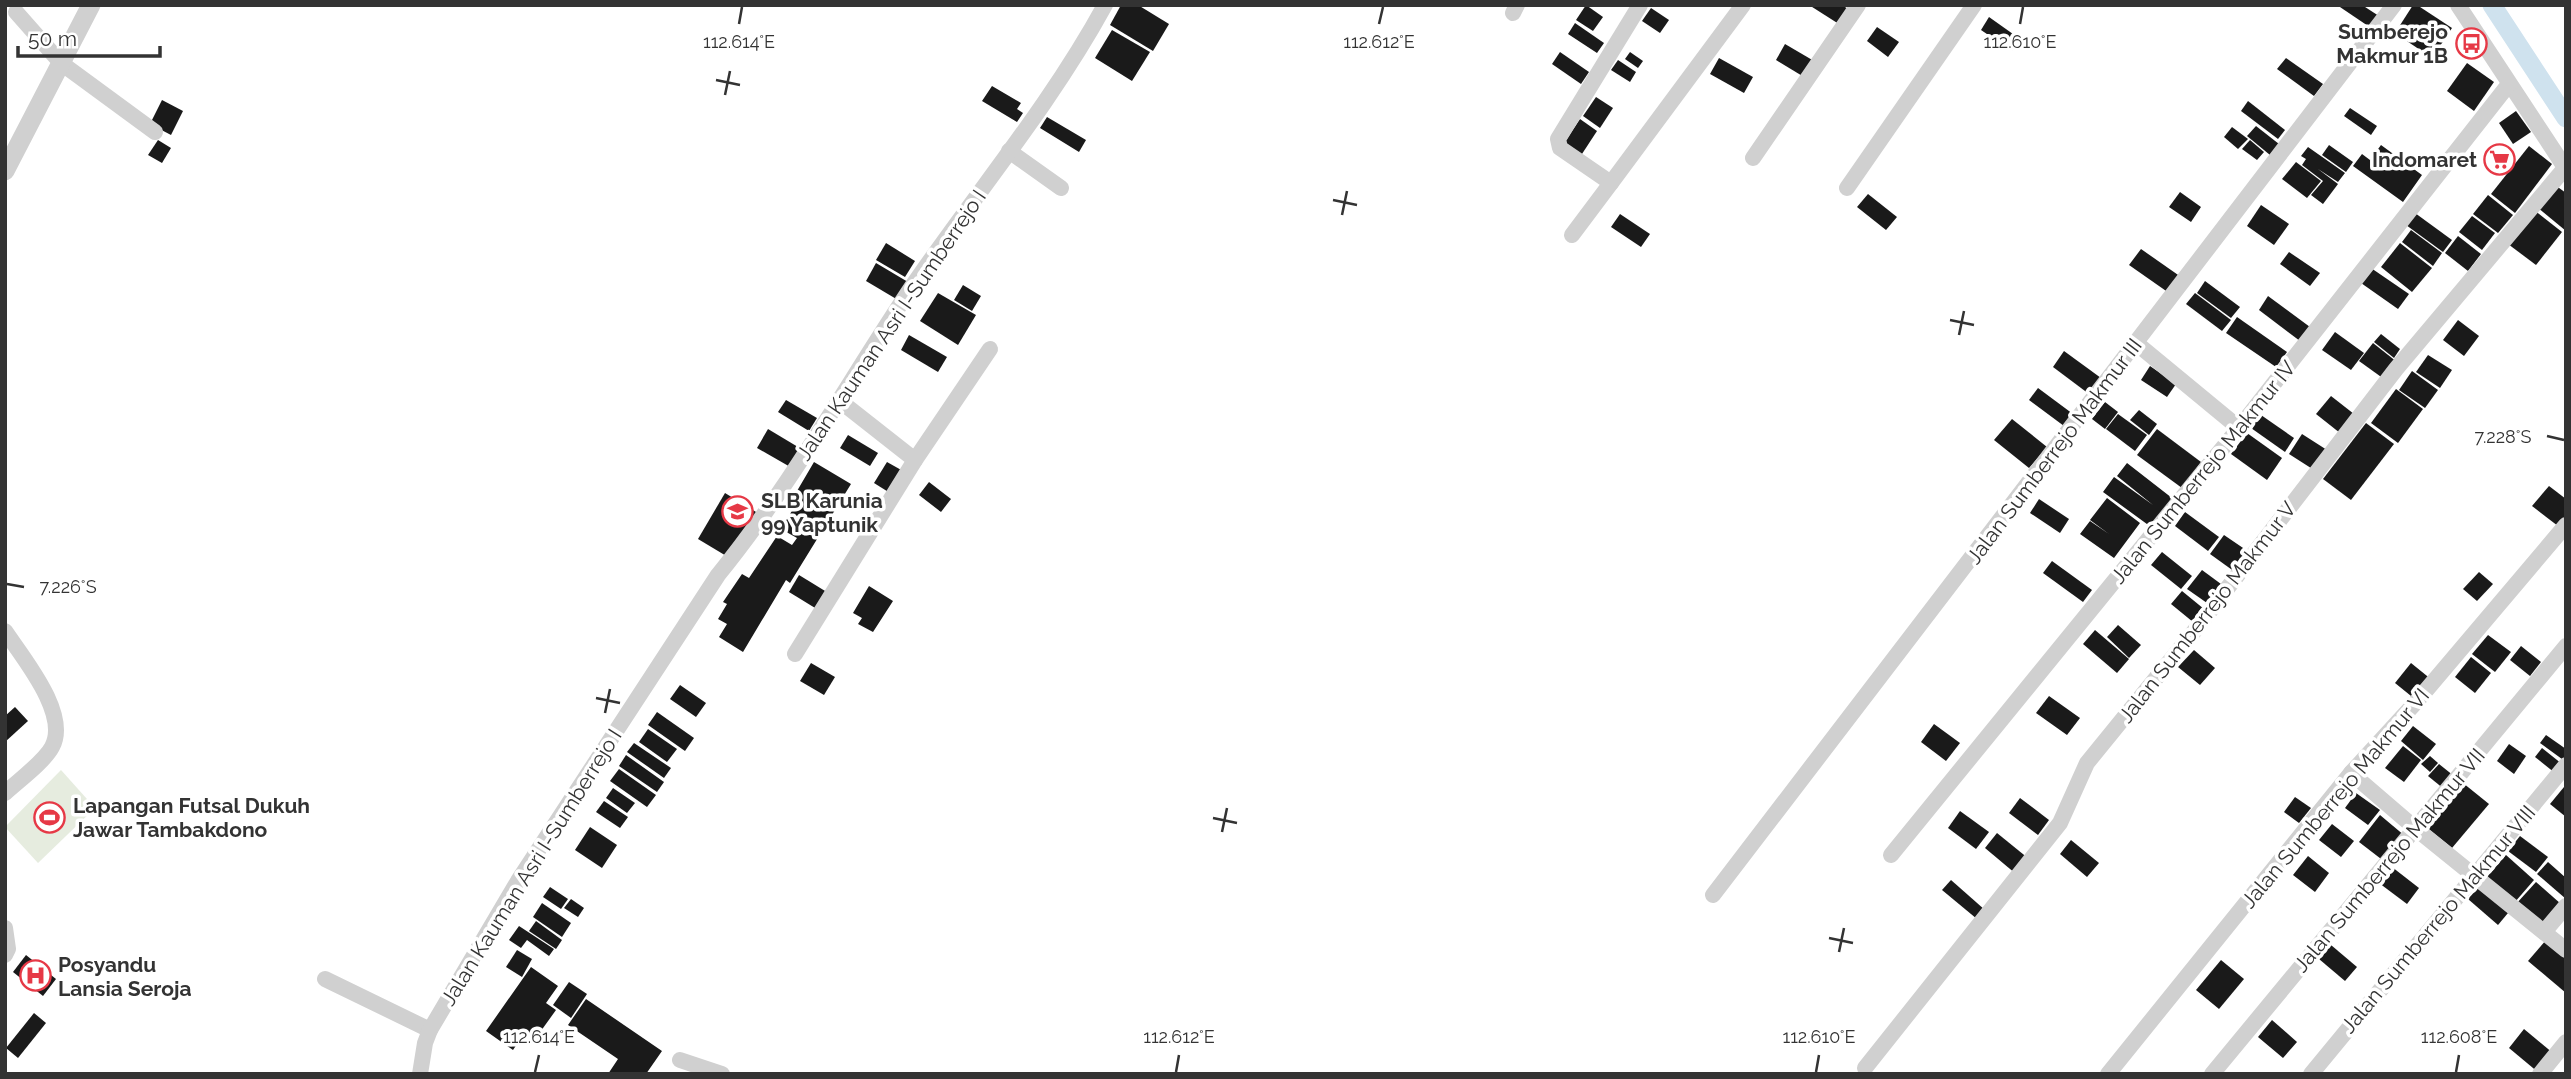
<svg xmlns="http://www.w3.org/2000/svg" width="2571" height="1079" viewBox="0 0 2571 1079" font-family="Raleway,sans-serif">
  <rect width="100%" height="100%" fill="#fff"/>
  <path fill="#e6ecdf" d="M61,770l34,38 -57,55 -33,-36z"/>
  <g fill="none" stroke-linecap="round" stroke-linejoin="round">
    <path stroke="#cfe2ee" stroke-width="19" d="M2492,5l74,113"/>
  </g>
  <g fill="#1a1a1a">
    <path d="M1121,5h17l31,19 -16,27 -43,-26z"/>
    <path d="M1586,5l17,12 -10,14 -17,-11z"/>
    <path d="M1809,5h33l9,6 -9,15z"/>
    <path d="M2337,5h25l20,13 -8,12z"/>
    <path d="M2413,5h4l35,23 -20,30 -37,-25z"/>
    <path d="M1651,8l18,12 -9,13 -18,-12z"/>
    <path d="M1989,17l31,22 -8,12 -31,-21z"/>
    <path d="M1575,23l29,20 -7,10 -29,-19z"/>
    <path d="M1877,27l22,15 -11,15 -21,-16z"/>
    <path d="M1112,30l38,22 -18,29 -37,-23z"/>
    <path d="M1785,44l29,17 -10,16 -28,-17z"/>
    <path d="M1560,52l29,20 -8,12 -29,-20z"/>
    <path d="M1630,52l13,9 -5,7 -13,-9z"/>
    <path d="M1719,58l34,19 -9,16 -34,-19z"/>
    <path d="M2286,58l37,26 -9,12 -37,-27z"/>
    <path d="M1618,60l18,12 -6,10 -19,-12z"/>
    <path d="M2467,63l27,19 -20,29 -27,-20z"/>
    <path d="M992,86l29,17 -4,6 6,4 -6,9 -35,-21z"/>
    <path d="M1596,97l17,11 -13,20 -17,-12z"/>
    <path d="M162,100l21,11 -12,24 -21,-11z"/>
    <path d="M2248,101l37,29 -7,9 -37,-28z"/>
    <path d="M2350,108l27,18 -6,9 -27,-19z"/>
    <path d="M2516,111l15,21 -18,12 -14,-21z"/>
    <path d="M1047,117l39,23 -7,12 -39,-24z"/>
    <path d="M1580,119l17,12 -17,26 -17,-12z"/>
    <path d="M2256,126l23,18 -9,11 -23,-19z"/>
    <path d="M2232,127l16,12 -10,10 -14,-12z"/>
    <path d="M158,140l13,8 -9,15 -14,-8z"/>
    <path d="M2250,140l14,12 -7,8 -15,-11z"/>
    <path d="M2329,145l24,17 -7,10 -24,-17z"/>
    <path d="M2381,145l41,30 -19,27 -50,-36 9,-12 8,6z"/>
    <path d="M2529,146l23,18 -37,49 -24,-19z"/>
    <path d="M2308,147l37,26 -7,9 -20,-13 20,15 -15,20 -12,-9 12,-14 -21,-16 4,-6 -5,-3z"/>
    <path d="M2296,162l25,19 -14,17 -25,-19z"/>
    <path d="M2555,185l11,8v38l-29,-24z"/>
    <path d="M2180,192l21,15 -10,15 -22,-15z"/>
    <path d="M1868,194l29,23 -11,13 -29,-23z"/>
    <path d="M2488,195l25,20 -15,18 -25,-19z"/>
    <path d="M2261,205l28,19 -15,21 -27,-19z"/>
    <path d="M2534,210l28,22 -26,33 -28,-21z"/>
    <path d="M2415,213l37,27 -9,12 -37,-27z"/>
    <path d="M1620,214l30,20 -9,13 -30,-20z"/>
    <path d="M2472,216l23,17 -13,17 -23,-18z"/>
    <path d="M2411,230l31,23 -9,13 -31,-24z"/>
    <path d="M2458,236l23,18 -13,17 -23,-18z"/>
    <path d="M886,243l29,18 -10,16 -29,-17z"/>
    <path d="M2400,243l32,25 -20,24 -31,-25z"/>
    <path d="M2141,249l40,28 -12,16 -40,-28z"/>
    <path d="M2289,252l31,21 -10,13 -30,-22z"/>
    <path d="M876,263l32,19 -10,18 -32,-19z"/>
    <path d="M2371,268l38,26 -11,15 -37,-26z"/>
    <path d="M2205,281l35,26 -9,11 -34,-25z"/>
    <path d="M963,285l18,11 -9,15 -18,-11z"/>
    <path d="M938,293l38,22 -18,30 -38,-24z"/>
    <path d="M2195,293l36,27 -9,11 -36,-27z"/>
    <path d="M2268,296l42,31 -10,14 -41,-31z"/>
    <path d="M2237,317l50,35 -11,15 -50,-34z"/>
    <path d="M2458,320l21,16 -15,20 -21,-16z"/>
    <path d="M2335,332l29,21 -13,17 -29,-20z"/>
    <path d="M2381,334l19,15 -6,9 -20,-16z"/>
    <path d="M909,335l38,22 -9,15 -37,-22z"/>
    <path d="M2373,343l24,19 -13,17 -25,-18z"/>
    <path d="M2064,351l37,27 -12,16 -36,-27z"/>
    <path d="M2428,355l24,15 -12,18 -24,-16z"/>
    <path d="M2150,366l26,18 -9,13 -26,-17z"/>
    <path d="M2412,371l26,19 -13,18 -26,-18z"/>
    <path d="M2038,388l35,26 -9,12 -35,-26z"/>
    <path d="M2396,389l27,20 -25,34 -27,-20z"/>
    <path d="M2331,396l23,18 -14,19 -24,-19z"/>
    <path d="M786,400l31,18 -8,13 -31,-19z"/>
    <path d="M2105,402l13,10 -13,17 -13,-10z"/>
    <path d="M2139,410l18,14 -8,11 -19,-15z"/>
    <path d="M2118,414l29,21 -12,16 -29,-22z"/>
    <path d="M2261,415l33,23 -9,14 -34,-24z"/>
    <path d="M2012,419l35,28 -18,21 -35,-28z"/>
    <path d="M2366,423l28,21 -43,56 -28,-21z"/>
    <path d="M768,429l35,21 -11,18 -35,-20z"/>
    <path d="M2157,429l44,33 -19,26 -45,-33z"/>
    <path d="M2247,433l35,25 -15,22 -36,-26z"/>
    <path d="M2302,434l25,16 -13,20 -25,-16z"/>
    <path d="M848,435l30,18 -8,13 -30,-18z"/>
    <path d="M814,462l37,22 -61,99 -4,-3 -43,72 -24,-15 8,-13 -9,-5 9,-15 -4,-2 19,-28 7,4 28,-42 15,9 5,-7 -16,-9 15,-25 -3,-2 6,-10 -2,-1z"/>
    <path d="M887,462l16,9 -13,22 -16,-10z"/>
    <path d="M2127,463l45,35 -21,29 -48,-35 11,-15 39,28 -36,-29z"/>
    <path d="M929,482l22,17 -10,13 -22,-17z"/>
    <path d="M2549,486l17,13v18l-8,9 -26,-20z"/>
    <path d="M725,493l36,22 -33,42 -30,-18z"/>
    <path d="M2107,498l33,25 -26,35 -34,-24 10,-13 19,13 -19,-14z"/>
    <path d="M2039,499l30,20 -9,14 -30,-20z"/>
    <path d="M2185,512l34,25 -11,14 -33,-25z"/>
    <path d="M2224,535l25,17 -14,20 -25,-18z"/>
    <path d="M2162,552l30,24 -11,13 -30,-24z"/>
    <path d="M2052,561l40,29 -9,12 -40,-29z"/>
    <path d="M2202,570l19,14 -14,19 -20,-14z"/>
    <path d="M2479,572l14,12 -16,17 -14,-12z"/>
    <path d="M799,575l31,19 -10,17 -31,-19z"/>
    <path d="M869,586l24,15 -20,31 -15,-8 4,-6 -9,-5z"/>
    <path d="M2182,591l22,18 -11,13 -22,-18z"/>
    <path d="M2118,625l23,20 -12,13 -22,-21z"/>
    <path d="M2095,630l34,29 -12,14 -34,-29z"/>
    <path d="M2488,635l23,17 -16,20 -23,-18z"/>
    <path d="M2521,646l20,16 -11,14 -20,-16z"/>
    <path d="M2194,650l21,18 -15,17 -22,-18z"/>
    <path d="M2471,657l20,16 -16,20 -20,-16z"/>
    <path d="M811,663l24,14 -11,18 -24,-14z"/>
    <path d="M2411,663l21,17 -16,20 -21,-17z"/>
    <path d="M680,685l26,18 -10,14 -26,-18z"/>
    <path d="M2049,696l31,22 -13,17 -31,-22z"/>
    <path d="M15,707l13,14 -23,21v-26z"/>
    <path d="M657,712l37,26 -9,13 -37,-26z"/>
    <path d="M1934,724l26,19 -14,18 -25,-19z"/>
    <path d="M2413,726l23,18 -13,16 -22,-19z"/>
    <path d="M648,729l29,20 -10,13 -28,-20z"/>
    <path d="M2546,735l20,14v13l-26,-19z"/>
    <path d="M634,743l37,25 -7,10 -37,-26z"/>
    <path d="M2509,744l17,12 -12,18 -17,-13z"/>
    <path d="M2403,746l18,14 -17,22 -19,-14z"/>
    <path d="M2542,748l20,16 -7,9 -20,-16z"/>
    <path d="M626,755l38,27 -7,10 -38,-26z"/>
    <path d="M2430,756l8,7 -8,9 -9,-8z"/>
    <path d="M2439,764l15,12 -10,13 -16,-13z"/>
    <path d="M619,769l37,26 -9,12 -37,-26z"/>
    <path d="M2463,783l26,21 -37,44 -26,-21z"/>
    <path d="M2564,787l2,1v29l-16,-13z"/>
    <path d="M613,788l22,15 -8,10 -21,-15z"/>
    <path d="M2356,793l24,17 -12,15 -23,-17z"/>
    <path d="M2295,797l16,11 -12,15 -15,-11z"/>
    <path d="M2020,798l29,22 -11,15 -29,-22z"/>
    <path d="M604,801l24,16 -8,11 -24,-16z"/>
    <path d="M1960,811l29,21 -13,17 -28,-21z"/>
    <path d="M2380,815l25,21 -20,26 -26,-20z"/>
    <path d="M2332,824l22,17 -13,16 -22,-17z"/>
    <path d="M590,827l27,18 -15,23 -27,-18z"/>
    <path d="M1997,833l32,26 -13,15 -31,-26z"/>
    <path d="M2520,836l28,21 -12,15 -28,-21z"/>
    <path d="M2071,840l28,23 -12,14 -27,-23z"/>
    <path d="M2506,855l28,25 -19,22 -28,-25z"/>
    <path d="M2308,856l21,17 -14,19 -22,-17z"/>
    <path d="M2548,862l18,16v21l-29,-25z"/>
    <path d="M2392,867l27,21 -12,16 -28,-21z"/>
    <path d="M1951,880l34,30 -8,9 -35,-29z"/>
    <path d="M2536,882l25,22 -21,21 -24,-21z"/>
    <path d="M550,887l18,12 -7,10 -18,-12z"/>
    <path d="M2479,887l29,26 -10,12 -30,-26z"/>
    <path d="M571,899l13,9 -6,9 -14,-9z"/>
    <path d="M542,903l29,20 -9,14 -29,-20z"/>
    <path d="M536,921l26,19 -6,9 -27,-18z"/>
    <path d="M519,926l35,23 -5,7 -22,-16 -6,8 -12,-8z"/>
    <path d="M2547,939l19,16v38l-38,-32z"/>
    <path d="M2331,945l26,22 -12,14 -26,-22z"/>
    <path d="M517,950l15,9 -10,18 -16,-10z"/>
    <path d="M26,955l30,24 -13,17 -30,-24z"/>
    <path d="M2221,960l23,19 -25,30 -23,-19z"/>
    <path d="M531,967l27,19 -12,17 10,7 -23,32 -10,-7 -10,15 -27,-19z"/>
    <path d="M569,982l18,12 -16,24 -18,-13z"/>
    <path d="M586,999l76,52 -16,23h-38l10,-15 -50,-34z"/>
    <path d="M34,1013l12,10 -28,35 -12,-10z"/>
    <path d="M2272,1020l25,22 -14,16 -25,-21z"/>
    <path d="M2524,1029l30,25 -15,19 -30,-25z"/>
  </g>
  <g fill="none" stroke-linecap="round" stroke-linejoin="round">
    <g stroke="#d0d0d0" stroke-width="16">
      <path d="M2458,5l108,164"/>
      <path d="M16,12l45,51 94,69"/>
      <path d="M1513,13l4,-8"/>
      <path d="M1009,151l52,37"/>
      <path d="M1753,158l105,-153"/>
      <path d="M1611,183l132,-178"/>
      <path d="M1847,188l127,-183"/>
      <path d="M1572,235l39,-52 -51,-35 -2,-9 82,-134"/>
      <path d="M2136,343l103,85"/>
      <path d="M915,460l75,-111"/>
      <path d="M5,631c18,27 65,83 47,116 -8,15 -34,34 -47,46"/>
      <path d="M795,654l120,-194 -75,-59"/>
      <path d="M2351,773l64,55 151,122"/>
      <path d="M1891,855l348,-427 270,-344"/>
      <path d="M1713,895l681,-890"/>
      <path d="M5,928l3,21 -3,6"/>
      <path d="M2544,932l22,-26"/>
      <path d="M325,979l105,51"/>
      <path d="M680,1060l42,14"/>
      <path d="M1865,1068l195,-245 27,-60 109,-134 200,-260 169,-201"/>
      <path d="M420,1074l5,-31 5,-13 88,-149 200,-306c74,-91 130,-193 195,-290 64,-93 138,-181 192,-280"/>
      <path d="M2108,1074l243,-301 66,-72 149,-176"/>
      <path d="M2212,1074l354,-428"/>
      <path d="M2311,1074l255,-309"/>
      <path d="M2540,1074l26,-32"/>
    </g>
    <path stroke="#d0d0d0" stroke-width="19" d="M5,171l86,-166"/>
  </g>
  <path fill="none" stroke="#333" stroke-width="2.5" d="M739,24l3,-17M1379,24l4,-17M2020,24l3,-17M716,80l24,5M725,95l5,-24M1333,200l24,5M1342,215l5,-24M1950,320l24,5M1959,335l5,-24M2547,436l17,4M7,584l17,3M596,698l24,5M605,713l5,-24M1213,818l24,5M1222,832l5,-24M1829,938l24,5M1839,952l5,-24M535,1072l4,-17M1176,1072l3,-17M1816,1072l3,-17M2456,1072l3,-17"/>
  <defs>
    <symbol id="bus-ring" viewBox="-11 -11 22 22"><circle r="9.5" fill="#fff" stroke="#e63946" stroke-width="1.5"/><path d="M-5-6H5V4H4V6H2V4H-2V6H-4V4H-5ZM-3.5-4V0h7V-4ZM-3.5 1.2v1.5H-2V1.2ZM2 1.2v1.5H3.5V1.2Z" fill="#e63946"/></symbol>
    <symbol id="supermarket-ring" viewBox="-11 -11 22 22"><circle r="9.5" fill="#fff" stroke="#e63946" stroke-width="1.5"/><path d="M-6-5.5h2.5l.6 2H6L4.5 2H-2.5L-4.4-4H-6ZM-1.5 3.2a1.3 1.3 0 1 0 .1 0ZM3 3.2a1.3 1.3 0 1 0 .1 0Z" fill="#e63946"/></symbol>
    <symbol id="school-ring" viewBox="-11 -11 22 22"><circle r="9.5" fill="#fff" stroke="#e63946" stroke-width="1.5"/><path d="M0-5L7-2L0 1L-7-2ZM-4 1L0 2.5L4 1V4Q0 6-4 4Z" fill="#e63946"/></symbol>
    <symbol id="stadium-ring" viewBox="-11 -11 22 22"><circle r="9.5" fill="#fff" stroke="#e63946" stroke-width="1.5"/><path d="M0-5a6.5 5 0 1 0 0 10a6.5 5 0 1 0 0-10ZM-3.5-1.8h7v3.6h-7Z" fill="#e63946"/></symbol>
    <symbol id="hospital-ring" viewBox="-11 -11 22 22"><circle r="9.5" fill="#fff" stroke="#e63946" stroke-width="1.5"/><path d="M-5-5h3v3.5h4V-5h3V5h-3V1.5h-4V5h-3Z" fill="#e63946"/></symbol>
  </defs>
  <g fill-rule="evenodd">
    <use href="#bus-ring" x="2454" y="26" width="35" height="35"/>
    <use href="#supermarket-ring" x="2482" y="142" width="35" height="35"/>
    <use href="#school-ring" x="720" y="494" width="35" height="35"/>
    <use href="#stadium-ring" x="32" y="800" width="35" height="35"/>
    <use href="#hospital-ring" x="18" y="958" width="35" height="35"/>
  </g>
  <g text-anchor="middle" dominant-baseline="central" stroke-width="7" stroke-linejoin="round" paint-order="stroke">
    <g font-size="21" font-weight="bold" fill="#333" stroke="#fff" text-anchor="start">
      <text x="2448" y="31" text-anchor="end">Sumberejo<tspan x="2448" dy="24">Makmur 1B</tspan></text>
      <text x="2477" y="159" text-anchor="end">Indomaret</text>
      <text x="761" y="500">SLB Karunia<tspan x="761" dy="24">99 Yaptunik</tspan></text>
      <text x="73" y="805">Lapangan Futsal Dukuh<tspan x="73" dy="24">Jawar Tambakdono</tspan></text>
      <text x="58" y="964">Posyandu<tspan x="58" dy="24">Lansia Seroja</tspan></text>
    </g>
    <g font-size="21" fill="#333" stroke="#fff">
      <text transform="translate(891 325) rotate(-56)">Jalan Kauman Asri I-Sumberrejo I</text>
      <text transform="translate(2054 451) rotate(-53)">Jalan Sumberrejo Makmur III</text>
      <text transform="translate(2203 472) rotate(-51)">Jalan Sumberrejo Makmur IV</text>
      <text transform="translate(2207 612) rotate(-52)">Jalan Sumberrejo Makmur V</text>
      <text transform="translate(2335 798) rotate(-50)">Jalan Sumberrejo Makmur VI</text>
      <text transform="translate(2389 860) rotate(-50)">Jalan Sumberrejo Makmur VII</text>
      <text transform="translate(531 867) rotate(-58)">Jalan Kauman Asri I-Sumberrejo I</text>
      <text transform="translate(2438 919) rotate(-50)">Jalan Sumberrejo Makmur VIII</text>
    </g>
  </g>
  <g font-size="18" text-anchor="middle" fill="#333" stroke="#fff" stroke-width="7" stroke-linejoin="round" paint-order="stroke">
    <text x="739" y="48">112.614°E</text>
    <text x="1379" y="48">112.612°E</text>
    <text x="2020" y="48">112.610°E</text>
    <text x="2503" y="443">7.228°S</text>
    <text x="68" y="593">7.226°S</text>
    <text x="539" y="1043">112.614°E</text>
    <text x="1179" y="1043">112.612°E</text>
    <text x="1819" y="1043">112.610°E</text>
    <text x="2459" y="1043">112.608°E</text>
  </g>
  <rect width="2571" height="1079" fill="none" stroke="#333333" stroke-width="14"/>
  <path d="M18 46v10h142v-10" fill="none" stroke="#333333" stroke-width="3.5"/>
  <text x="28" y="46" font-size="21" fill="#333333" stroke="#ffffff" stroke-width="5" paint-order="stroke">50 m</text>
</svg>
